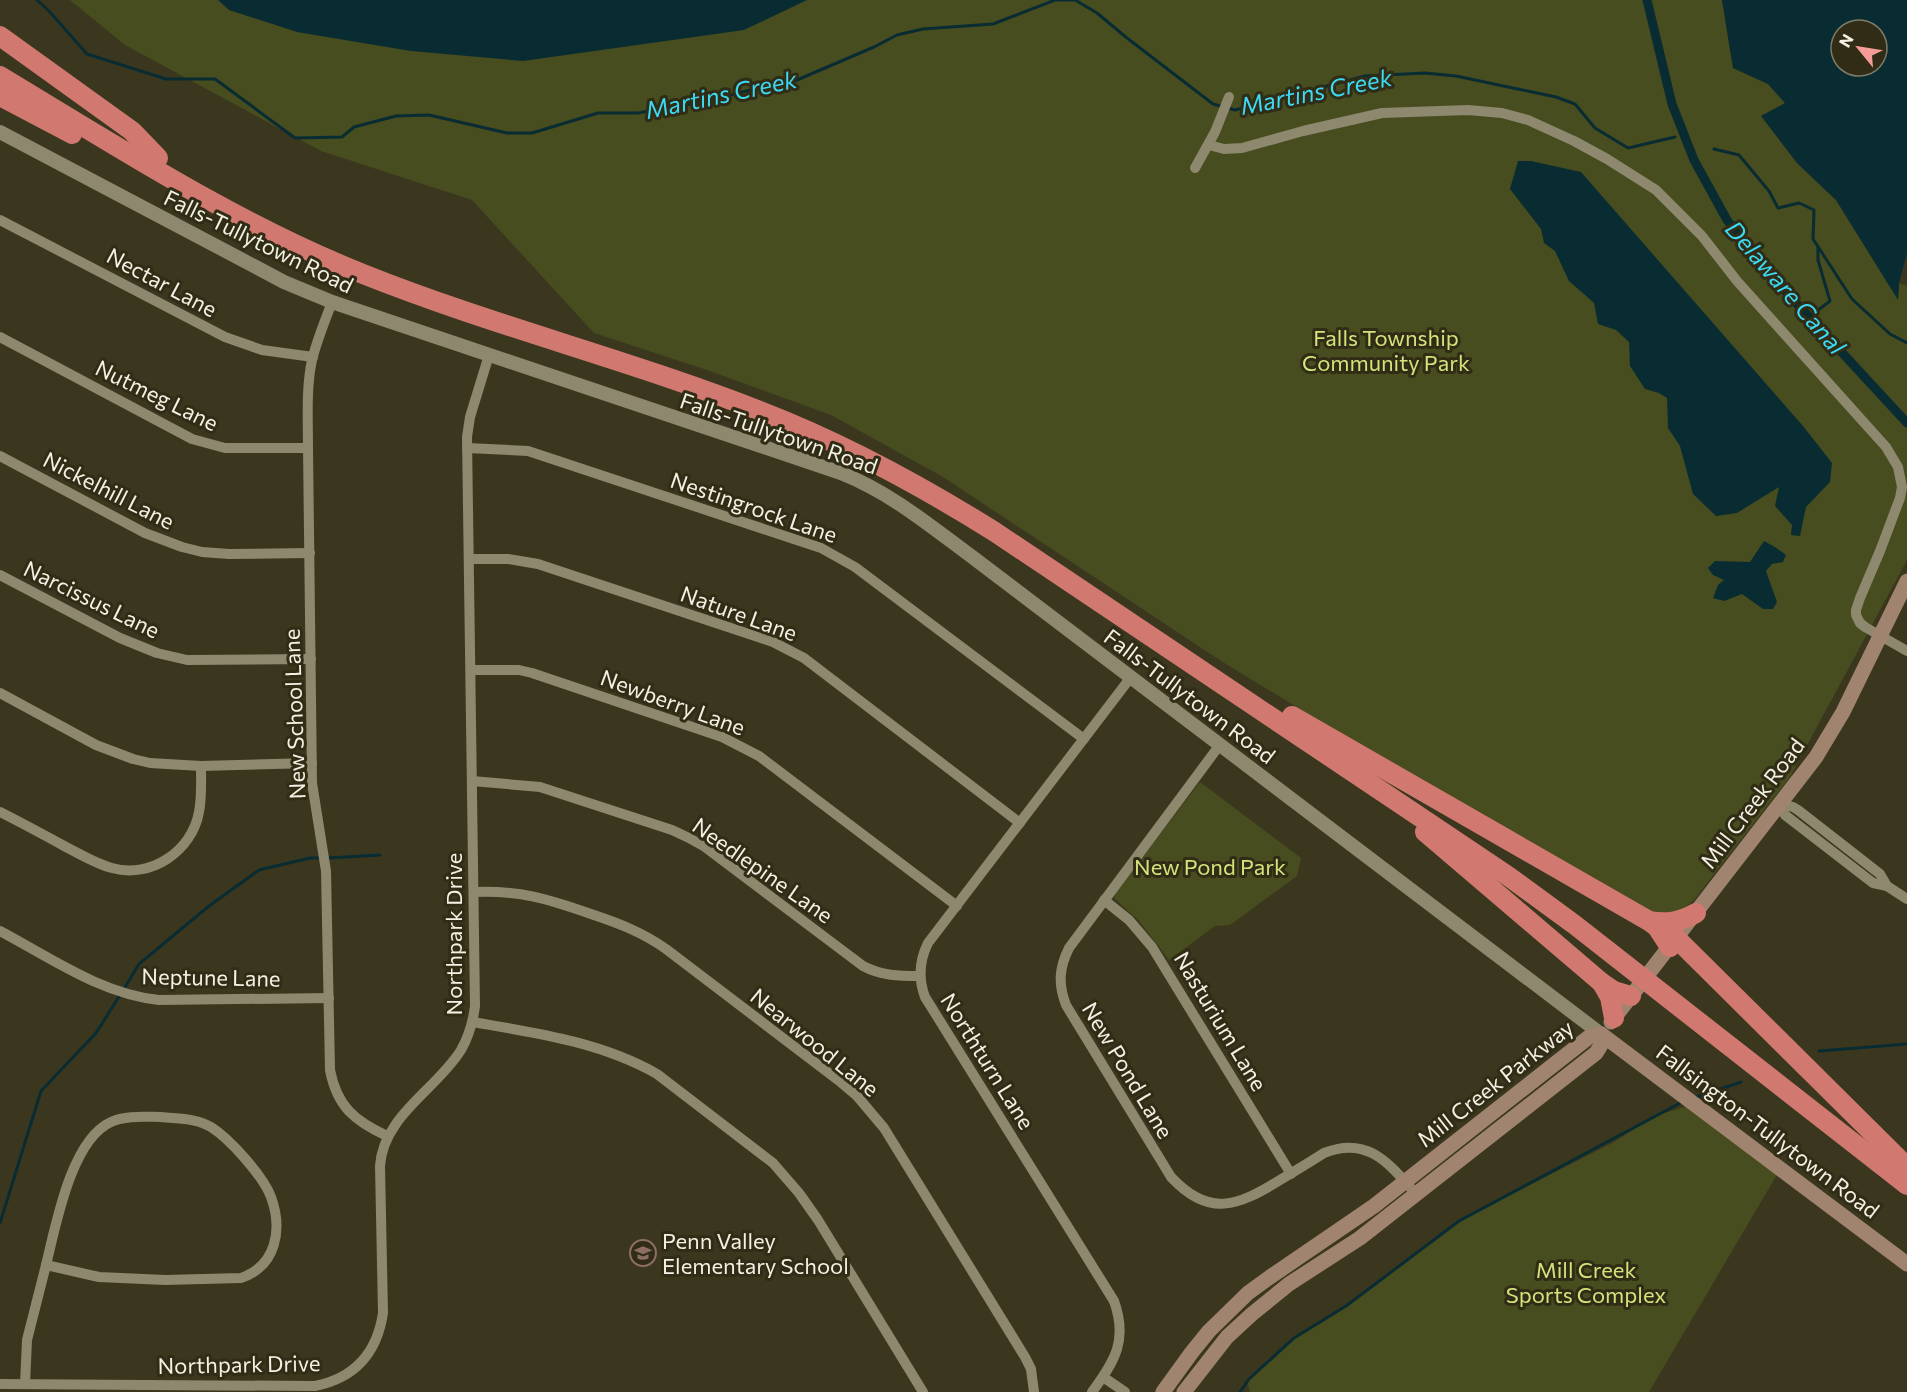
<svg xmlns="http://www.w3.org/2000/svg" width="1907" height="1392" viewBox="0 0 1907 1392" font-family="Commissioner,sans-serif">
  <rect width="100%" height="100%" fill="#3b371f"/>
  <g fill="#474d1f">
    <path d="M70,0h1652l11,68 35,16 17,19 -23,13 35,47 39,37 62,99 1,-16 8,3v274l-117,217 -96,123 -17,15 -18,2 -192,-107 -246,-149 -278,-184 -112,-62 -121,-44 -116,-38 -122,-133 -151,-49 -196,-106z"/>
    <path d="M1200,782l101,76 -4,18 -67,49 -15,1 -46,34 -30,-39 -25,-23 1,-5z"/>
    <path d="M1688,1106l90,67 -129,219h-399l-3,-11 47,-43 48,-30 117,-87 157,-80 38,-25z"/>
  </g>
  <g fill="#092c32" fill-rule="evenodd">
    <path d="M218,0h589l-63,30 -221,31 -112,-10 -114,-19 -68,-22z"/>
    <path d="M1722,0h185v253l-8,30 -1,17 -62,-100 -39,-37 -36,-47 24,-13 -17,-19 -35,-16zM1841,30h36v36h-36z"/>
    <path d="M1518,161h13l50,11 222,254 29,37 -2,19 -24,25 -6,29 -9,-1 1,-10 -17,-19 4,-19 -42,26 -21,3 -23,-22 -13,-48 -12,-18 -1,-30 -8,-5 -14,-4 -15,-23 -1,-24 -13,-12 -18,-6 -4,-21 -25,-22 -14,-30 -11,-8 -3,-14 -31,-40z"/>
    <path d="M1764,541l11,6 11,8 -3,7 -11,2 -6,7 11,31 -4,7h-10l-21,-15 -18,7 -11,-3 5,-13 6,-5 -11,-5 -5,-7 7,-7 35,1z"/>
  </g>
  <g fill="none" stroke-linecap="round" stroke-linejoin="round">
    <g stroke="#092c32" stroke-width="3">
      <path d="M37,0l12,11 38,43 79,25h49l80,59 47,-1 12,-10 42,-11 33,-1 78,18h25l66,-20h40l70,-12 46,-12 36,-6 84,-36 23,-12 26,-6 70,-5 62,-24h20l22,13 30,25 86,66 22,6 130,-34 60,-3 31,3 100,21 19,7 20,24 33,20 47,-11"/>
      <path d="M1714,149l25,6 30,36 9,17 21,-5 15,7 -1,29 39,60 38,35 17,9"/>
      <path d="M1809,317l21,-16 -12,-41v-13"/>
      <path d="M328,858l52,-3"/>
      <path d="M124,989l15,-25 70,-58 50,-36 51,-12h11"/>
      <path d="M1819,1051l88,-7"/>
      <path d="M1694,1098l47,-16"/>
      <path d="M0,1223l41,-132 55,-58 24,-38"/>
      <path d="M1240,1392l9,-13 45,-41 52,-32 113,-85 223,-119"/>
    </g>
    <path stroke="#092c32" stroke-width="9" d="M1647,0l25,104 22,56 33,60 48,60 132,143"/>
    <g stroke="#8d886e" stroke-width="10">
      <path d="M1209,145l15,4 18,-1 61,-17 79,-18 86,-3 34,3 26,7 46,21 33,18 49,31 46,46 35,45 149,166 12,20 4,20 -2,11 -20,53 -20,47 -4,12v5l4,8 5,4 42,24"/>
      <path d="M1195,168l20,-36 14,-35"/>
      <path d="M0,220l225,117 37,13 51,7"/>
      <path d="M332,302c-7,19 -15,38 -20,58 -6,28 -4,59 -4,88l4,335 14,88 4,199c7,37 25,51 57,66"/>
      <path d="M0,337l192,102 33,9h83"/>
      <path d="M467,448l61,3 293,97 34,19 229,172"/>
      <path d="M0,456l145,77 37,14 20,5 27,2 81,-1"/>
      <path d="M469,559h39l30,5 235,78 31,16 216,165"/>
      <path d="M0,575l120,63 37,15 30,7 124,-1"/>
      <path d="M471,670h48l13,3 190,64 37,19 198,150"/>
      <path d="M0,693l96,52 37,14 17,4 51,3 111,-3"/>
      <path d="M1219,746l-150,202c-10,20 -11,36 -3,57l105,172c38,41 67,29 109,3 15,-9 30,-18 44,-27 45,-18 66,12 93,42"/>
      <path d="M472,781l68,6 132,43 17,8 16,9 158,119c19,10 36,10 57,10"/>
      <path d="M1781,804l4,11 88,68 14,3 20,13"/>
      <path d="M1781,804l12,3 5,3 82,64 7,12"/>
      <path d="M0,812c22,11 44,23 66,35 14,7 30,17 46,21 39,11 80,-17 87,-56 3,-15 2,-31 2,-46"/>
      <path d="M474,892c46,-2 74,7 117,22 27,9 51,18 75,35l172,131 19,16 27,32 141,229 6,12 3,23"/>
      <path d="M1104,900l25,20 23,27 139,227"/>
      <path d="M0,931c51,27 101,63 159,69l170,-2"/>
      <path d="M473,1022c63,11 128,20 184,52l116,89 26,30 19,27 105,172"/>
      <path d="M161,1117c17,2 35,1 50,10 19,12 52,49 60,70 12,33 5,69 -30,81l-76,2 -66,-3 -53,-12c10,-40 25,-125 65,-143 15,-7 34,-5 50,-5z"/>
      <path d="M1103,1377l22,15"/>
      <path d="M0,1384l315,2c40,-8 62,-33 68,-73l-3,-147c3,-50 57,-77 81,-116 8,-14 12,-28 14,-44l-8,-569 3,-20 19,-62"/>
      <path d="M25,1384l2,-44 19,-75"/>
      <path d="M1092,1392c23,-31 36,-52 22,-91l-189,-304c-7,-19 -6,-36 3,-54l203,-266"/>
    </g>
    <path stroke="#8d886e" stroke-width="14" d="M0,132l254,134 30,16 48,20 509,171c52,21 89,53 134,86l626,475"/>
    <g stroke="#a1846f" stroke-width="15">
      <path d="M1611,1022l205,-265 27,-45 64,-131"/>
      <path d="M1601,1034l306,230"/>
      <path d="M1163,1392l29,-40 17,-21 39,-38 22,-16 104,-71 215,-169 12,-3"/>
      <path d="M1184,1392l43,-55 25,-23 37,-30 71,-46 236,-185 5,-8v-11"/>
    </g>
    <g stroke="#d17970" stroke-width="20">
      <path d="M0,36l132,95 26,27"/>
      <path d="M0,76c118,71 235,147 363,198 130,52 267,86 397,137 83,32 160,74 235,121l513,344 67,49 332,260"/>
      <path d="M0,96l72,38"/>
      <path d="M1292,716l357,205 8,6 13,20"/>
      <path d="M1425,832l177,151 12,8 17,5"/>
      <path d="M1649,921c18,3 31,1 47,-8"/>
      <path d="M1676,938l231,229"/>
      <path d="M1602,983l8,14 4,21"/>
    </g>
  </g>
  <defs>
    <symbol id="school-ring" viewBox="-11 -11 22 22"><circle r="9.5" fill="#302c15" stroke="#8d6e63" stroke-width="1.5"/><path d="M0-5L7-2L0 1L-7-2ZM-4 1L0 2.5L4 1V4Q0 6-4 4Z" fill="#8d6e63"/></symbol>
  </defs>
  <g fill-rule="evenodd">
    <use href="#school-ring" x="628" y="1238" width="30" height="30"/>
  </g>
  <g text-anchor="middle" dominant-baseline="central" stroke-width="6" stroke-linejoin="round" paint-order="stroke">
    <g font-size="22" fill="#f3f1e3" stroke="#302c15">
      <text transform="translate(259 241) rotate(26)">Falls-Tullytown Road</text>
      <text transform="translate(162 282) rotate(28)">Nectar Lane</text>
      <text transform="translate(157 395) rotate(26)">Nutmeg Lane</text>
      <text transform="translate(779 433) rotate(19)">Falls-Tullytown Road</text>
      <text transform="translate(109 490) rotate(27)">Nickelhill Lane</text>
      <text transform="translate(754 507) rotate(19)">Nestingrock Lane</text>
      <text transform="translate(92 599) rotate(26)">Narcissus Lane</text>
      <text transform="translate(739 613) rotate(20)">Nature Lane</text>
      <text transform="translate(1190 696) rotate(37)">Falls-Tullytown Road</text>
      <text transform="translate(673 702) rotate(20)">Newberry Lane</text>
      <text transform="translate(294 714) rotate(-92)">New School Lane</text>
      <text transform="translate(1752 803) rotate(-53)">Mill Creek Road</text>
      <text transform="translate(763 870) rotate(35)">Needlepine Lane</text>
      <text transform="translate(453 934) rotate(-90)">Northpark Drive</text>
      <text transform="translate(211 977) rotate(1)">Neptune Lane</text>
      <text transform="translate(1221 1021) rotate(59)">Nasturium Lane</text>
      <text transform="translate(815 1042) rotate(39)">Nearwood Lane</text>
      <text transform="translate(988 1061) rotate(58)">Northturn Lane</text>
      <text transform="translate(1128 1070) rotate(59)">New Pond Lane</text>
      <text transform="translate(1495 1083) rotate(-38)">Mill Creek Parkway</text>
      <text transform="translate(1768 1131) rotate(37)">Fallsington-Tullytown Road</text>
      <text transform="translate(239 1364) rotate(-1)">Northpark Drive</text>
    </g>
    <g font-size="22" fill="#d3e47b" stroke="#302c15">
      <text x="1386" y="337">Falls Township<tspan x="1386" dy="25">Community Park</tspan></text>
      <text x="1210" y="866">New Pond Park</text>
      <text x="1586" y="1269">Mill Creek<tspan x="1586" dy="25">Sports Complex</tspan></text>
    </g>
    <g font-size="22" fill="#f3f1e3" stroke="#302c15" text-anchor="start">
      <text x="662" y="1240">Penn Valley<tspan x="662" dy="25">Elementary School</tspan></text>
    </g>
    <g font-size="24" font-style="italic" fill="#3bdbf6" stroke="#302c15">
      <text transform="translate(1316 91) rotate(-11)">Martins Creek</text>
      <text transform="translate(721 94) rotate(-12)">Martins Creek</text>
      <text transform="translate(1786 287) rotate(49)">Delaware Canal</text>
    </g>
  </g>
  <g transform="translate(1859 48) rotate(300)"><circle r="28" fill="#302c15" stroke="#7e7b67" stroke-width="1.5"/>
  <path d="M0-4.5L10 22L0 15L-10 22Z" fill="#f59b98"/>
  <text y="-9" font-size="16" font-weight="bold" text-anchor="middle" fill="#f3f1e3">N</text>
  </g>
</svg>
